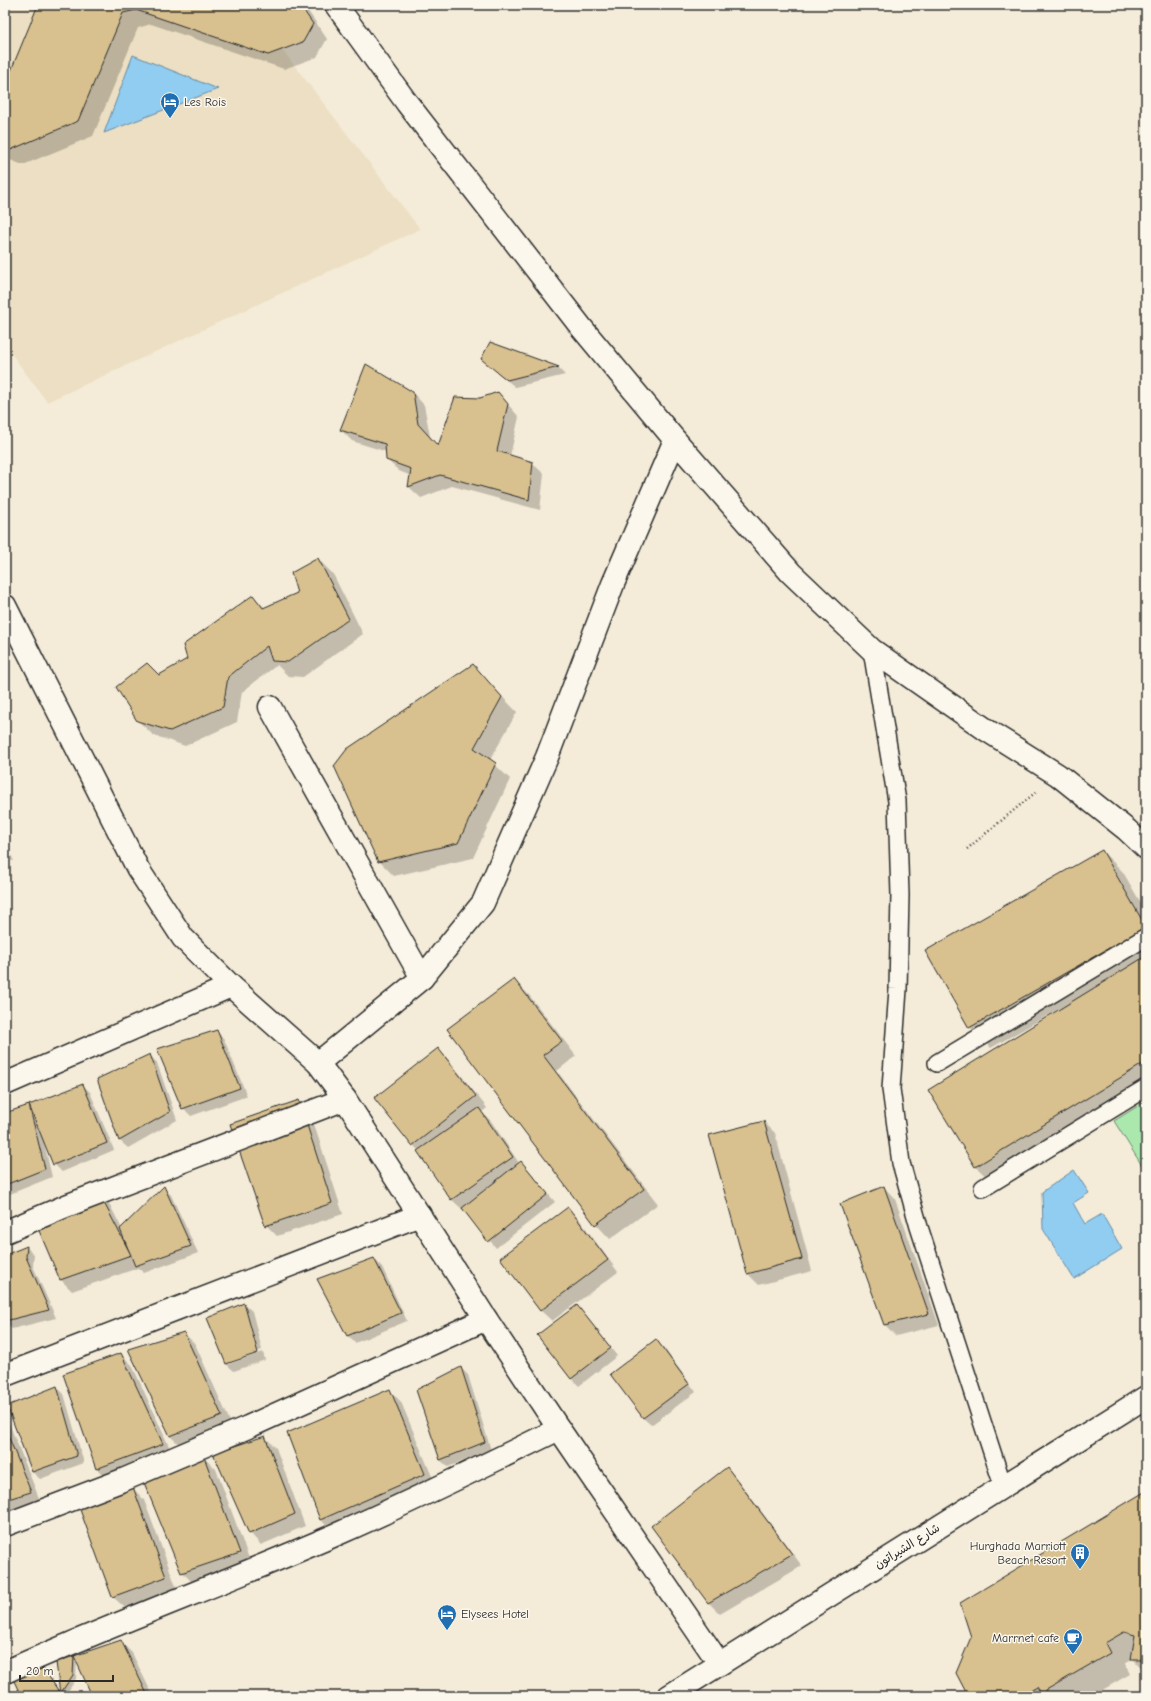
<svg xmlns="http://www.w3.org/2000/svg" width="1151" height="1701" viewBox="0 0 1151 1701" font-family="'Comic Neue','Playpen Sans Arabic',sans-serif">
  <rect width="100%" height="100%" fill="#f4ecd9"/>
  <filter id="ink" filterUnits="userSpaceOnUse"><feTurbulence type="fractalNoise" baseFrequency=".025" numOctaves="2"/><feDisplacementMap in="SourceGraphic" scale="8" xChannelSelector="R" yChannelSelector="G"/><feConvolveMatrix kernelMatrix="1 2 1 2 8 2 1 2 1" color-interpolation-filters="sRGB"/></filter>
  <g filter="url(#ink)">
    <path fill="#ecdfc3" d="M6,5h242l172,224 -373,173 -42,-57z"/>
    <path fill="#abe8ae" stroke="#6b8a6c" d="M1146,1101v71l-32,-51z"/>
    <g fill="#91ccf1" stroke="#688ca2">
      <path d="M133,55l85,34 -114,44z"/>
      <path d="M1074,1170l15,23 -16,10 12,21 17,-10 20,35 -48,30 -31,-50 -1,-37z"/>
    </g>
    <g fill="#0003">
      <path d="M39,5h265l23,34 -10,18 -33,12 -133,-45 -13,4 -45,108 -70,29 -18,-7v-70z"/>
      <path d="M490,343l68,25 7,7 -50,12 -25,-21z"/>
      <path d="M413,393l11,12 6,31 9,11 41,-48 18,-6 21,24 -9,39 22,7 12,11 -4,36 -88,-24 -31,12 -12,-11 2,-11 -12,-5 -12,-11v-8l-35,-11 -11,-11z"/>
      <path d="M318,559l15,15 30,60 -60,43 -15,-1 -11,-11 -35,27 -5,30 -52,24 -32,-11 -16,-15 22,-44 29,-17 65,-63 12,12 33,-14z"/>
      <path d="M472,665l45,47 -27,48 20,19 -37,79 -79,18 -15,-15z"/>
      <path d="M5,843l9,18 -9,-1z"/>
      <path d="M1102,851l21,21 23,40v183l-149,92 -21,-20 -47,-76 132,-82 -1,-1 -69,40 -21,-21z"/>
      <path d="M514,980l15,15 47,61 -19,15 101,133 -48,35 -14,-15 -147,-195z"/>
      <path d="M217,1031l7,8 23,57 -56,20 -8,-8z"/>
      <path d="M438,1049l11,11 38,48 -5,4 9,9 28,42 2,-1 7,7 27,33 -59,46 -32,-39 -1,1 -12,-11 -32,-48 -6,-6z"/>
      <path d="M150,1055l7,8 20,57 -49,28 -8,-7 -22,-62z"/>
      <path d="M83,1085l7,7 24,58 -52,22 -8,-8 -9,-21h-1l8,34 -47,19v-82z"/>
      <path d="M299,1101l11,11 33,102 -66,22 -11,-11z"/>
      <path d="M764,1122l11,11 37,138 -53,14 -11,-11 -38,-138z"/>
      <path d="M884,1187l11,12 44,126 -43,11 -11,-11z"/>
      <path d="M164,1188l7,7 27,58 -54,20 -6,-5 -66,23 -12,-12 39,-85 11,11 12,24z"/>
      <path d="M568,1208l11,11 39,53 -66,49 -12,-11z"/>
      <path d="M26,1247l8,7 -1,12 23,52 -44,11 -7,-7v-66z"/>
      <path d="M374,1259l8,8 25,54 -52,22 -7,-7 -29,-56z"/>
      <path d="M244,1304l8,7 10,39 -33,12v2l34,-12 2,8 -31,11 -8,-7z"/>
      <path d="M584,1314l33,42 -38,30 -8,-8z"/>
      <path d="M184,1333l11,11 38,84 -51,19 -12,-11z"/>
      <path d="M656,1341l8,7 32,44 -45,33 -8,-7 -32,-44z"/>
      <path d="M121,1354l11,11 41,90 -65,25 -11,-11 -33,-94z"/>
      <path d="M461,1368l7,7 23,75 -43,17 -8,-7 -23,-70z"/>
      <path d="M57,1387l7,7 20,69 -44,16 -8,-7z"/>
      <path d="M390,1390l11,12 35,84 -104,45 -11,-11 -33,-87z"/>
      <path d="M5,1413l36,90 -36,12z"/>
      <path d="M265,1437l11,11 29,78 -44,19 -11,-12z"/>
      <path d="M204,1458l12,11 35,95 -57,20 -12,-12z"/>
      <path d="M727,1468l11,12 64,86 -82,48 -11,-11 -56,-77z"/>
      <path d="M133,1488l11,12 33,89 -52,19 -12,-11 -32,-90z"/>
      <path d="M1146,1492v181l-13,-14 -8,5 5,10 -38,22h-123z"/>
      <path d="M121,1642l11,11 21,43h-60l-16,-35 -1,18 -11,17h-43l19,-30 7,8 13,20 -4,-31z"/>
    </g>
    <g fill="#d8c18f" stroke="#2b2b2b">
      <path d="M38,5h262l13,19 -10,18 -35,13 -132,-45 -13,3 -45,108 -70,30 -3,-1v-65z"/>
      <path d="M490,342l69,25 -52,13 -26,-21z"/>
      <path d="M366,364l47,28 5,32 20,22 17,-49 25,1 18,-6 10,12 -11,47 36,11 -4,38 -89,-25 -32,12 3,-18 -25,-9 -1,-16 -45,-14z"/>
      <path d="M318,558l31,61 -61,43 -16,-1 -5,-15 -39,31 -5,30 -53,24 -33,-10 -21,-34 31,-24 12,12 28,-16 -4,-14 70,-50 10,13 34,-15 -6,-20z"/>
      <path d="M473,664l29,33 -28,51 22,15 -38,80 -80,19 -44,-96 13,-17z"/>
      <path d="M1102,850l44,77 -177,101 -44,-77z"/>
      <path d="M1146,956v106l-171,105 -47,-77z"/>
      <path d="M514,979l48,62 -19,14 101,134 -49,36 -148,-196z"/>
      <path d="M217,1030l23,58 -58,21 -25,-60z"/>
      <path d="M438,1048l38,48 -64,50 -38,-48z"/>
      <path d="M150,1054l20,58 -51,29 -22,-62z"/>
      <path d="M83,1084l24,59 -54,22 -24,-60z"/>
      <path d="M299,1100l33,103 -67,23 -35,-102z"/>
      <path d="M29,1105l16,64 -40,16v-72z"/>
      <path d="M479,1108l34,49 -62,43 -34,-49z"/>
      <path d="M764,1121l38,138 -55,15 -38,-139z"/>
      <path d="M521,1161l27,33 -60,48 -26,-34z"/>
      <path d="M164,1186l27,60 -56,20 -15,-37z"/>
      <path d="M884,1186l45,128 -45,11 -44,-121z"/>
      <path d="M99,1193l32,62 -71,25 -26,-61z"/>
      <path d="M568,1207l40,53 -68,51 -40,-53z"/>
      <path d="M27,1246l-1,11 23,53 -44,11v-66z"/>
      <path d="M374,1258l27,55 -54,23 -30,-57z"/>
      <path d="M244,1303l14,50 -32,11 -19,-46z"/>
      <path d="M577,1305l34,43 -40,31 -34,-44z"/>
      <path d="M184,1332l38,84 -52,20 -42,-87z"/>
      <path d="M656,1339l33,45 -46,34 -33,-44z"/>
      <path d="M121,1353l42,91 -67,25 -33,-95z"/>
      <path d="M461,1367l24,75 -45,18 -24,-70z"/>
      <path d="M57,1386l20,70 -45,16 -25,-66z"/>
      <path d="M390,1389l35,85 -105,46 -33,-87z"/>
      <path d="M5,1428l26,64 -26,8z"/>
      <path d="M265,1436l30,78 -46,20 -36,-81z"/>
      <path d="M204,1457l36,96 -59,20 -38,-93z"/>
      <path d="M727,1467l65,87 -84,49 -57,-77z"/>
      <path d="M133,1487l33,90 -54,20 -33,-90z"/>
      <path d="M1146,1491v168h-15l4,-24 -11,-3 -19,11 5,10 -69,40 -4,-6 -15,9h-54l-12,-23 15,-36 -11,-34z"/>
      <path d="M121,1640l27,56h-56l-18,-40z"/>
      <path d="M74,1656l-1,19 -13,19 -4,-32z"/>
      <path d="M41,1665l21,31h-41l-7,-15z"/>
    </g>
    <g fill="none" stroke-linecap="round" stroke-linejoin="round">
      <defs>
        <g id="lane">
          <path d="M872,650l25,151 3,94 -2,94 -7,100 10,74 18,64 84,259"/>
          <path d="M937,1063l209,-126"/>
          <path d="M983,1188l163,-100"/>
        </g>
        <g id="street">
          <path d="M336,5l71,98 174,224 94,113 116,133 81,77 116,81 70,44 69,55 19,18"/>
          <path d="M5,606l133,263 45,69 48,48 87,77 27,36 141,220 73,110 160,234"/>
          <path d="M270,707l152,271"/>
          <path d="M318,1063l104,-85 61,-75 64,-146 66,-173 62,-144"/>
          <path d="M5,1084l226,-98"/>
          <path d="M5,1232l61,-26 279,-107"/>
          <path d="M5,1375l415,-160"/>
          <path d="M5,1525l118,-45 125,-53 238,-108"/>
          <path d="M5,1672c111,-50 225,-91 337,-140 73,-32 145,-68 217,-103"/>
        </g>
        <path id="secondary" d="M669,1696l477,-299"/>
      </defs>
      <use href="#lane" stroke="#2b2b2b" stroke-width="20"/>
      <use href="#street" stroke="#2b2b2b" stroke-width="25"/>
      <use href="#secondary" stroke="#2b2b2b" stroke-width="25"/>
      <path stroke="#2b2b2b" stroke-width="2.5" stroke-dasharray="1 3" stroke-linecap="butt" d="M967,849l69,-57"/>
      <use href="#lane" stroke="#fbf7ec" stroke-width="17"/>
      <use href="#street" stroke="#fbf7ec" stroke-width="22"/>
      <use href="#secondary" stroke="#fbf7ec" stroke-width="22"/>
    </g>
  </g>
  <defs>
    <symbol id="hotel-pin" viewBox="-11 -11 22 30"><path d="M0 17L-7.5 6A9.5 9.5 0 1 1 7.5 6Z" fill="#1f6fb2" stroke="#fbf7ec"/><path d="M-6-4.5h1.5V1H6V5H4.5V3h-9V5H-6ZM-4 0a1.8 1.8 0 1 1 3.6 0ZM.5 0V-2.5h3Q6-2.5 6 0Z" fill="#fff"/></symbol>
    <symbol id="building-pin" viewBox="-11 -11 22 30"><path d="M0 17L-7.5 6A9.5 9.5 0 1 1 7.5 6Z" fill="#1f6fb2" stroke="#fbf7ec"/><path d="M-4-6H4V6H1V3H-1V6H-4ZM-2.5-4.3h1.7v1.8h-1.7ZM.8-4.3h1.7v1.8H.8ZM-2.5-1h1.7V.8h-1.7ZM.8-1h1.7V.8H.8Z" fill="#fff"/></symbol>
    <symbol id="cafe-pin" viewBox="-11 -11 22 30"><path d="M0 17L-7.5 6A9.5 9.5 0 1 1 7.5 6Z" fill="#1f6fb2" stroke="#fbf7ec"/><path d="M-5.5-4.5H6V0H3Q3 3.5 0 3.5H-2.5Q-5.5 3.5-5.5 0ZM3-3.2v2h1.7v-2ZM-6 4.5H4V6H-6Z" fill="#fff"/></symbol>
  </defs>
  <g fill-rule="evenodd">
    <use href="#hotel-pin" x="159" y="91" width="22" height="30"/>
    <use href="#building-pin" x="1069" y="1542" width="22" height="30"/>
    <use href="#hotel-pin" x="436" y="1603" width="22" height="30"/>
    <use href="#cafe-pin" x="1062" y="1627" width="22" height="30"/>
  </g>
  <g text-anchor="middle" dominant-baseline="central" stroke-width="3" stroke-linejoin="round" paint-order="stroke">
    <g font-size="12" fill="#2b2b2b" stroke="#fbf7ec" text-anchor="start">
      <text x="184" y="102">Les Rois</text>
      <text x="1066" y="1546" text-anchor="end">Hurghada Marriott<tspan x="1066" dy="14">Beach Resort</tspan></text>
      <text x="461" y="1614">Elysees Hotel</text>
      <text x="1059" y="1638" text-anchor="end">Marrnet cafe</text>
    </g>
    <g font-size="12" fill="#2b2b2b" stroke="#fbf7ec">
      <text transform="translate(907 1546) rotate(-32)">شارع الشيراتون</text>
    </g>
  </g>
  <rect width="1151" height="1701" fill="none" stroke="#fbf7ec" stroke-width="20"/>
  <rect x="10" y="10" width="1131" height="1681" fill="none" stroke="#2b2b2b" stroke-width="1.5" filter="url(#ink)"/>
  <path d="M20 1675v6h93v-6" fill="none" stroke="#2b2b2b" stroke-width="2"/>
  <text x="26" y="1675" font-size="12" fill="#2b2b2b" stroke="#fbf7ec" stroke-width="3" paint-order="stroke">20 m</text>
</svg>
